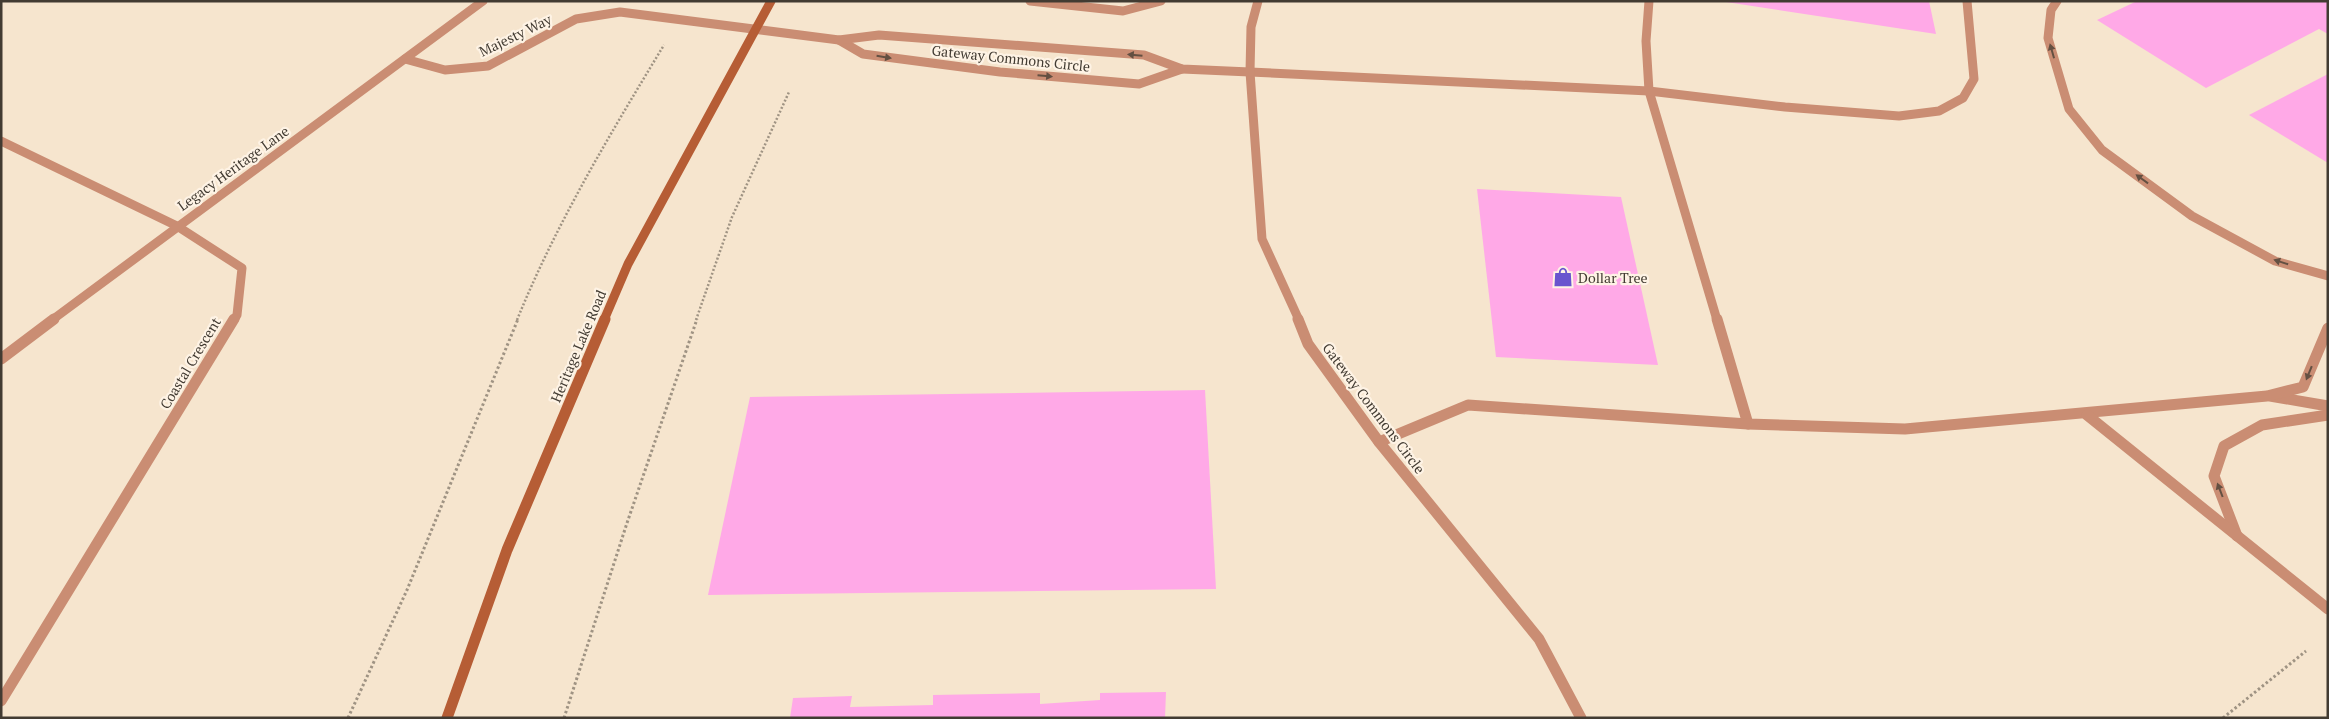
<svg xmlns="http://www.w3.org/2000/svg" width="2329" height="719" viewBox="0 0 2329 719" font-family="'PT Serif',serif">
  <rect width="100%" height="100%" fill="#f6e5ce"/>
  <g fill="#ffa9e7">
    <path d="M1726,1h203l7,33 -210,-32z"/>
    <path d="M2137,1h191v33l-9,-5 -113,59 -109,-68z"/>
    <path d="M2328,74v89l-79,-48z"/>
    <path d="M1477,189l144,8 37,168 -162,-8z"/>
    <path d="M1205,390l11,199 -508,6 42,-198z"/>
    <path d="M1166,692l-1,26h-375l3,-20 59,-2 -2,11 83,-2v-10l107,-2v11l60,-4v-7z"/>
  </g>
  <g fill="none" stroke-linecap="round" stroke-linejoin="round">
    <g stroke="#9f9383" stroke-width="2.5" stroke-dasharray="2 2" stroke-linecap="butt">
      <path d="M517,320c39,-96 93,-186 147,-275"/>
      <path d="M696,320l36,-103 57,-125"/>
    </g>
    <g stroke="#9f9383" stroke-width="3" stroke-dasharray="2.5 2.5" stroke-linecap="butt">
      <path d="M348,718l59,-128 111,-271"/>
      <path d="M564,718l63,-195 70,-204"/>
      <path d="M2223,718l83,-67"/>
    </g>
    <g stroke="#ca8d73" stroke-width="9">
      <path d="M1030,1l93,10 38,-10"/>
      <path d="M1649,1l-3,40 3,50 68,229"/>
      <path d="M2057,1l-6,9 -3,28 21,71 33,41 90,66 83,45 53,15"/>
      <path d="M1250,72l399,19 136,16 114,9 40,-5 24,-13 11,-19 -7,-78"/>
    </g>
    <g stroke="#ca8d73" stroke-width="11">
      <path d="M1717,319l31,105"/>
      <path d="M2270,396l58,10"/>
      <path d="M1379,442l89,-37 280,19 157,5 362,-33 36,-9 25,-59"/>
      <path d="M2237,536l-23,-60 10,-30 38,-21 66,-10"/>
    </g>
    <g stroke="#ca8d73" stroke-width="9">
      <path d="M1258,1l-7,26 -1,45 12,167 37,81"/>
      <path d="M839,40l24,14 137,18 139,12 43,-15"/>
      <path d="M405,59l40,11 43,-4 88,-47 44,-7 219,28 40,-5 265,20 38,14 68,3"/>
      <path d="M1,141l176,85 65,42 -5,47 -3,5"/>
      <path d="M52,320l431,-319"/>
    </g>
    <g stroke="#ca8d73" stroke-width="11">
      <path d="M1298,319l10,25 71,98 160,197 42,79"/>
      <path d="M1,359l53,-40"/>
      <path d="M2087,415l241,194"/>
      <path d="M1,701l233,-382"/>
    </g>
    <path stroke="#b65d35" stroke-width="9" d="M604,320l24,-56 143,-263"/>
    <path stroke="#b65d35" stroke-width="11" d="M447,718l60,-168 98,-231"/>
  </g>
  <defs><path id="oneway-solid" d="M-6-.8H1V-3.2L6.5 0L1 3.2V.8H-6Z" transform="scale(1.25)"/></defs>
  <g fill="#645042">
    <use href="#oneway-solid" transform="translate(2052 51) rotate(-106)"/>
    <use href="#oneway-solid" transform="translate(1135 55) rotate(-175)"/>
    <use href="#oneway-solid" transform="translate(884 57) rotate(9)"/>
    <use href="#oneway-solid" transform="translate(1045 76) rotate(5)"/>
    <use href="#oneway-solid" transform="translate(2142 179) rotate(-144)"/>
    <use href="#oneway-solid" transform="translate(2281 262) rotate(-162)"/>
    <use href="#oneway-solid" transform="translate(2309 373) rotate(112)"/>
    <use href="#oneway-solid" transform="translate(2220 490) rotate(-111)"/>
  </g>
  <defs>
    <symbol id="shop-bare" viewBox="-9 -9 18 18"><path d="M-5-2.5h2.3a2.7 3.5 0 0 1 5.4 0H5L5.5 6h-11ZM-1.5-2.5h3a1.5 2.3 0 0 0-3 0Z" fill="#6954ce" stroke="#fef3e5" stroke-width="2.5" paint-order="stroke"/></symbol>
  </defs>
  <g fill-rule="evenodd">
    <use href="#shop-bare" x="1549" y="263" width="28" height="28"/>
  </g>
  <g text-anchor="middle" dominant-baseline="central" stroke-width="4.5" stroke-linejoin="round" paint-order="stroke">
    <g font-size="14" fill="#423b32" stroke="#fef3e5">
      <text transform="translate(515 35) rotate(-26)">Majesty Way</text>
      <text transform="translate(1011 58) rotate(6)">Gateway Commons Circle</text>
      <text transform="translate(233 168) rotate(-36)">Legacy Heritage Lane</text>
      <text transform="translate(578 346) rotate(-67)">Heritage Lake Road</text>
      <text transform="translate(190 363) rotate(-59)">Coastal Crescent</text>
      <text transform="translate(1374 408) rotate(53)">Gateway Commons Circle</text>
    </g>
    <g font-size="14" fill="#423b32" stroke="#fef3e5" text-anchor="start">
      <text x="1578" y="277">Dollar Tree</text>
    </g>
  </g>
  <rect width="2329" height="719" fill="none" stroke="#423b32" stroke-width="5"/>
</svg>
